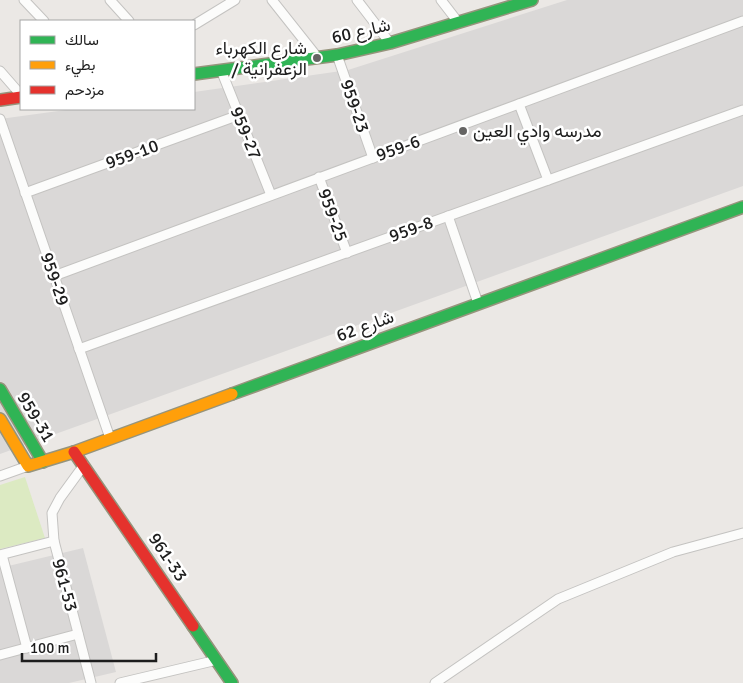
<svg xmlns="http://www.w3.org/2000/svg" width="743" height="683" viewBox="0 0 743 683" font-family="Signika,Vazirmatn,sans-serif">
  <rect width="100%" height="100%" fill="#ebe8e5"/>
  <g fill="#dad8d7">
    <path d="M567,0h176v186l-743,268v-335l73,-10h121v-17l154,-22z"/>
    <path d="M83,548l33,124 -47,11h-69v-115z"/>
  </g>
  <path fill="#dceac2" d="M25,477l20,61 -45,11v-64z"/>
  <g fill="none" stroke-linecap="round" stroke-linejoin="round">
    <defs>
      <g id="street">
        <path d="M24,0l20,21"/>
        <path d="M110,0l19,21"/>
        <path d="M272,0l46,58"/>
        <path d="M357,0l33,43"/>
        <path d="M441,0l17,22"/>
        <path d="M194,25l41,-25"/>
        <path d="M337,55l36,103"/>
        <path d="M221,70l50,125"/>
        <path d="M0,71l21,24"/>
        <path d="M519,104l29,76"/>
        <path d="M0,119l110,319"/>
        <path d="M319,177l28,76"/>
        <path d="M25,193l214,-78"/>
        <path d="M448,216l30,87"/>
        <path d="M54,276l689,-255"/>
        <path d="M79,349l664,-239"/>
        <path d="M0,476l28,-10"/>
        <path d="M54,541l-2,-28 8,-15 24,-33"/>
        <path d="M0,555l54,-14 37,142"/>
        <path d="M2,555l25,93"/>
        <path d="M0,655l78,-21"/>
        <path d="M120,683l97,-23"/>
        <path d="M435,683l123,-84 115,-47 70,-19"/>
      </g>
      <g id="fast">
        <path d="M194,74l143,-19 53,-12 142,-43"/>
        <path d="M0,389l43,73"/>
        <path d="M232,394l511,-187"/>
        <path d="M193,626l39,57"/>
      </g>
      <path id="slow" d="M0,419l28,47 46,-14 158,-58"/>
      <g id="jam">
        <path d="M0,100l21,-3"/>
        <path d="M74,452l119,174"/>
      </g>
    </defs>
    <use href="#street" stroke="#c4c3c1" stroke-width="11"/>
    <use href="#fast" stroke="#96947c" stroke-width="14"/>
    <use href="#slow" stroke="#96947c" stroke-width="14"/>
    <use href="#jam" stroke="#96947c" stroke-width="14"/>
    <use href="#street" stroke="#fcfcfb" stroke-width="9"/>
    <use href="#fast" stroke="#30b455" stroke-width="11"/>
    <use href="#slow" stroke="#ff9f0a" stroke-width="11"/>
    <use href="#jam" stroke="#e5322d" stroke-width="11"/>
  </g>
  <g fill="#656463" stroke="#fff" stroke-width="2">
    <circle cx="317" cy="58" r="5"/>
    <circle cx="463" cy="131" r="5"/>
  </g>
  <g text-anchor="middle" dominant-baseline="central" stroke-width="5" stroke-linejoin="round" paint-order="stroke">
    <g font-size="18" fill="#1d1d1d" stroke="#fff">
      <text transform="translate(361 31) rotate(-13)">شارع 60</text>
      <text transform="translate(355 106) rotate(71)">959-23</text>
      <text transform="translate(246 133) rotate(68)">959-27</text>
      <text transform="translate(398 148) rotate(-20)">959-6</text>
      <text transform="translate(132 154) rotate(-20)">959-10</text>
      <text transform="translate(333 215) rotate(70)">959-25</text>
      <text transform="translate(411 229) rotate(-20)">959-8</text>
      <text transform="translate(55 279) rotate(71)">959-29</text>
      <text transform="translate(365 326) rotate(-20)">شارع 62</text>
      <text transform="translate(36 417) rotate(59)">959-31</text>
      <text transform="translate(168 557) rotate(56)">961-33</text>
      <text transform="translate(65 585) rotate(75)">961-53</text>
    </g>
    <g font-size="18" fill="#1d1d1d" stroke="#fff" text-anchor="end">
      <text x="307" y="48">شارع الكهرباء<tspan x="307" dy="21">/ الزعفرانية</tspan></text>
      <text x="473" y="131" text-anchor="start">مدرسه وادي العين</text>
    </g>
  </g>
  <rect x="20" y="20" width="175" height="90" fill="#ffffff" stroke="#a5a5a5"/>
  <rect x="30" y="36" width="25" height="8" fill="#30b455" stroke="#a5a5a5"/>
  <text x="65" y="45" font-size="15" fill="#1d1d1d">سالك</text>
  <rect x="30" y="61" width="25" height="8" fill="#ff9f0a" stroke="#a5a5a5"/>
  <text x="65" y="70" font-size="15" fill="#1d1d1d">بطيء</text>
  <rect x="30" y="86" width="25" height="8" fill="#e5322d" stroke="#a5a5a5"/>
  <text x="65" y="95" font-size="15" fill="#1d1d1d">مزدحم</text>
  <path d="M22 653v8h134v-8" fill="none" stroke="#1d1d1d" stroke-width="2.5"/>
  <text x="30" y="653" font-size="15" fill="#1d1d1d" stroke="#ffffff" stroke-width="4" paint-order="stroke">100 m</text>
</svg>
